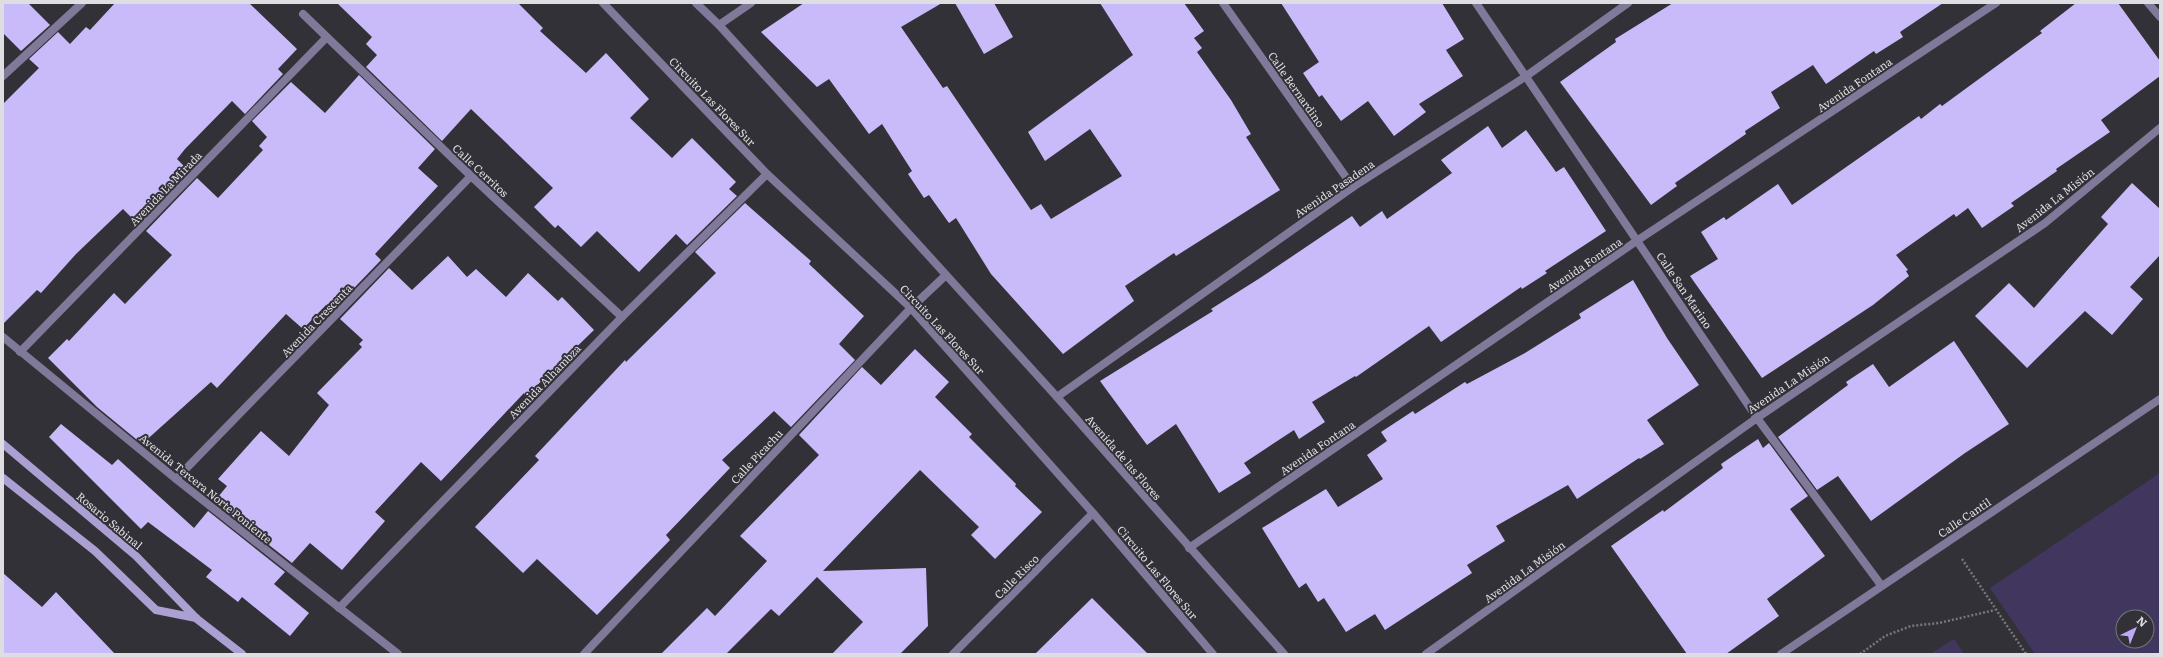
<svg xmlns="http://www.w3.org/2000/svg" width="2163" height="657" viewBox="0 0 2163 657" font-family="Literata,serif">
  <rect width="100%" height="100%" fill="#333138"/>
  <g fill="#41365e" fill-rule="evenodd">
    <path d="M2160,473v181h-125l-45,-66zM2123,617h24v24h-24z"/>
    <path d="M1954,639l10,15h-34z"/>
  </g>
  <g fill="#c9bbf9">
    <path d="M3,3h25l22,22 -29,26 -18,-18z"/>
    <path d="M115,3h134l48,46 -19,20 5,5 -38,40 -13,-13 -47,48 -8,10 12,12 -51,53 -15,-15 -47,45 -35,39 -4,-3 -34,34v-220l36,-36 -10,-9 29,-27 12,12 16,-17 4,3z"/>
    <path d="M337,3h181l25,25 -3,3 46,42 20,-20 43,46 -19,19 42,40 20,-20 44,44 -7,7 8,7 -50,49 -11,-11 -37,38 -42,-41 -16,16 -23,-22 -3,3 -21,-21 19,-19 -82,-79 -29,32 -76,-74 11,-12 -11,-11 6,-7z"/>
    <path d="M804,3h138l-41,24 42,61 4,-2 84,124 10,-6 10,15 71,-43 -32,-47 -45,32 -17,-29 105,-77 -33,-52h84l20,28 -10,7 8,10 -5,4 34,48 20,34 -5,3 34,53 -104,66 -2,-3 -49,33 9,15 -71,53 -72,-80 -35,-56 -7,5 -20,-28 -5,3 -16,-24 4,-3 -30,-47 -13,10 -40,-55 -12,8 -56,-55z"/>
    <path d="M955,3h39l19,34 -29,17z"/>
    <path d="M1281,3h161l22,36 -18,11 17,26 -44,28 7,8 -32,24 -26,-35 -27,20 -19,-26 -3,2 -16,-24 16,-11z"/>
    <path d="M1673,3h270l-43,29 3,5 -27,17 -2,-3 -48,33 -13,-19 -42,27 9,16 -35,23 1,3 -71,49 2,3 -26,19 -91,-123 56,-40 -1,-3z"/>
    <path d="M2076,3h42l42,58v15l-59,44 9,12 -54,37 1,2 -46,32 3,3 -32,22 -14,-20 -12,9 -2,-3 -58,41 12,15 -2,1 3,5 -36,29 -111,73 -72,-102 28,-17 -17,-27 23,-15 2,3 52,-36 14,21 127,-89 2,3 19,-15 2,2 100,-73 -2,-2z"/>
    <path d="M359,75l76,74 -17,19 20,18 -63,68 6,6 -49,51 -6,-6 -23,24 -17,-15 -69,74 -6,-6 -69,62 -45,-37 -49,-49 19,-19 2,2 45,-48 11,11 47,-49 -26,-24 51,-53 21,20 45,-48 -4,-4 8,-9 -15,-16 39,-39 34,31z"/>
    <path d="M1488,126l14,22 24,-18 30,42 8,-5 42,64 -61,40 2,2 -25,16 -1,-2 -80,55 -12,-16 -73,51 -1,-1 -43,26 13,20 -26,17 -5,-9 -50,33 7,10 -32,20 -43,-69 -29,21 -47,-64 113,-70 -2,-2 49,-31 92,-62 8,11 22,-16 5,8 65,-46 -11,-13z"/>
    <path d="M2132,183l28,26v46l-30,32 13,12 -31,36 -27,-24 -58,57 -52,-52 34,-33 25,25 74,-84 -7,-7z"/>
    <path d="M745,203l66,58 -2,3 55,52 -25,28 16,16 -64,67 -17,-16 -52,49 8,8 -64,67 4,5 -73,75 -60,-56 -14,14 -48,-46 64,-67 -4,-4 90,-96 1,2 90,-89 -21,-21z"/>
    <path d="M448,256l19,21 9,-8 30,28 22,-24 30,28 4,-4 32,33 -68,66 -2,-3 -83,88 -20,-19 -46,50 10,9 -43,49 -32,-27 -18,20 -78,-61 13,-16 -9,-7 43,-48 28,25 40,-51 -12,-12 45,-46 -3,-3 4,-4 -23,-21 49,-51 23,22z"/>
    <path d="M1633,280l34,58 32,47 -52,35 17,24 -24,15 -1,-1 -62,41 -9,-14 -72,41 9,15 -38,24 5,8 -87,57 -10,-16 -29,18 -22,-34 -6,4 -12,-19 -7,5 -37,-60 64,-39 12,18 45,-28 -16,-24 20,-14 -6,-9 32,-21 2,3 50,-32 2,2 58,-31 56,-35 -2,-4z"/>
    <path d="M1954,341l55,83 -44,29 -94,68 -33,-45 -21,14 -39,-53 70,-52 -2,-3 27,-18 16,23z"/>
    <path d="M915,349l34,33 -14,15 37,37 -3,3 47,47 -1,2 27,26 -47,47 -24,-24 8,-8 -59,-57 -97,101 103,-3 2,58 -28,28h-68l31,-32 -46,-45 -38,39 -8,-7 -45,45h-65l46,-46 8,8 52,-55 -27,-25 79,-81 -20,-20 63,-68 19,18z"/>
    <path d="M61,424l51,41 6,-6 76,69 14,-17 77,61 -11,12 35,29 -19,23 -48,-39 -4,5 -32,-25 6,-7 -64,-48 -7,7 -92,-92z"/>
    <path d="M1758,439l5,9 6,-5 39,53 -18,13 35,47 -58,43 12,17 -53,38h-39l-76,-108 52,-36 1,2 59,-44 -2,-4z"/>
    <path d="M3,573l39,34 14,-15 59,62h-112z"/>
    <path d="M1092,598l56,56h-113z"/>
  </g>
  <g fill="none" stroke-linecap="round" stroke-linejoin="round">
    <g stroke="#78777d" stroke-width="2.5" stroke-dasharray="2 2" stroke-linecap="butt">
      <path d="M1962,559l64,95"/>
      <path d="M1860,654l25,-18 26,-10 28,-3 56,-13"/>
    </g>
    <g stroke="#807999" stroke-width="8">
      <path d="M603,3l164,171 144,134 182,205 120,141"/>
      <path d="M696,3l23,22 338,372 227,257"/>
      <path d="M1223,3l130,184"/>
      <path d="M1476,3l281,415 124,167"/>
      <path d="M2148,3l12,14"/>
      <path d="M303,14l168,162 151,141"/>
      <path d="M719,25l32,-22"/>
      <path d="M3,76l79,-73"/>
      <path d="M3,337l173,142 222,175"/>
      <path d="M20,352l306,-314"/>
      <path d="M1057,397l296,-210 172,-110 103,-74"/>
      <path d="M176,479l295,-303"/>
      <path d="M1189,548l449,-308 358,-237"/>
      <path d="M339,608l283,-291 145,-143"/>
      <path d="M584,654l327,-346 35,-33"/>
      <path d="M953,654l140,-141"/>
      <path d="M1426,654l331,-236 288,-195 115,-95"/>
      <path d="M1781,654l379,-255"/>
    </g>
    <g stroke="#aca0d3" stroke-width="8">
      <path d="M3,444l133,112 61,63 45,35"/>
      <path d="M3,478l92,73 61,59 40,8"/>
    </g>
  </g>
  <g text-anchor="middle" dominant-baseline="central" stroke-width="4" stroke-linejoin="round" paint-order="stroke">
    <g font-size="11" fill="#dedee2" stroke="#333138">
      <text transform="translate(1854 84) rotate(-34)">Avenida Fontana</text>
      <text transform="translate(1297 89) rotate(55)">Calle Bernardino</text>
      <text transform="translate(713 101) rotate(46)">Circuito Las Flores Sur</text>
      <text transform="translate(481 170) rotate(43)">Calle Cerritos</text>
      <text transform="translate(165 188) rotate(-46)">Avenida La Mirada</text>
      <text transform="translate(1334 188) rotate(-34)">Avenida Pasadena</text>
      <text transform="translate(2054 199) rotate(-38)">Avenida La Misión</text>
      <text transform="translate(1584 264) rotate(-34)">Avenida Fontana</text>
      <text transform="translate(1685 290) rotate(56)">Calle San Marino</text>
      <text transform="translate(316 320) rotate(-46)">Avenida Crescenta</text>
      <text transform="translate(943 329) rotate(47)">Circuito Las Flores Sur</text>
      <text transform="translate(544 381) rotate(-46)">Avenida Alhambza</text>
      <text transform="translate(1788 383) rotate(-34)">Avenida La Misión</text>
      <text transform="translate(1317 447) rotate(-34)">Avenida Fontana</text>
      <text transform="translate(756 456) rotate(-47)">Calle Picachu</text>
      <text transform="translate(1124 457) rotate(49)">Avenida de las Flores</text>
      <text transform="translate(206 488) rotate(39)">Avenida Tercera Norte Poniente</text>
      <text transform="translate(1964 517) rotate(-34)">Calle Cantil</text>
      <text transform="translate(110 520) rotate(40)">Rosario Sabinal</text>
      <text transform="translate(1524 571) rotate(-36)">Avenida La Misión</text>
      <text transform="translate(1158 572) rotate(50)">Circuito Las Flores Sur</text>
      <text transform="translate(1016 576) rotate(-45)">Calle Risco</text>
    </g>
  </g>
  <rect width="2163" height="657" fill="none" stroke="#dedee2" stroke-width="8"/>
  <g transform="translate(2135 629) rotate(43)"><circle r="19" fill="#333138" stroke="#77767c"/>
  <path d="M0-3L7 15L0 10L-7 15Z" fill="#bcaaf6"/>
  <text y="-6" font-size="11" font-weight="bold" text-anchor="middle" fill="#dedee2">N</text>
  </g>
</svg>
